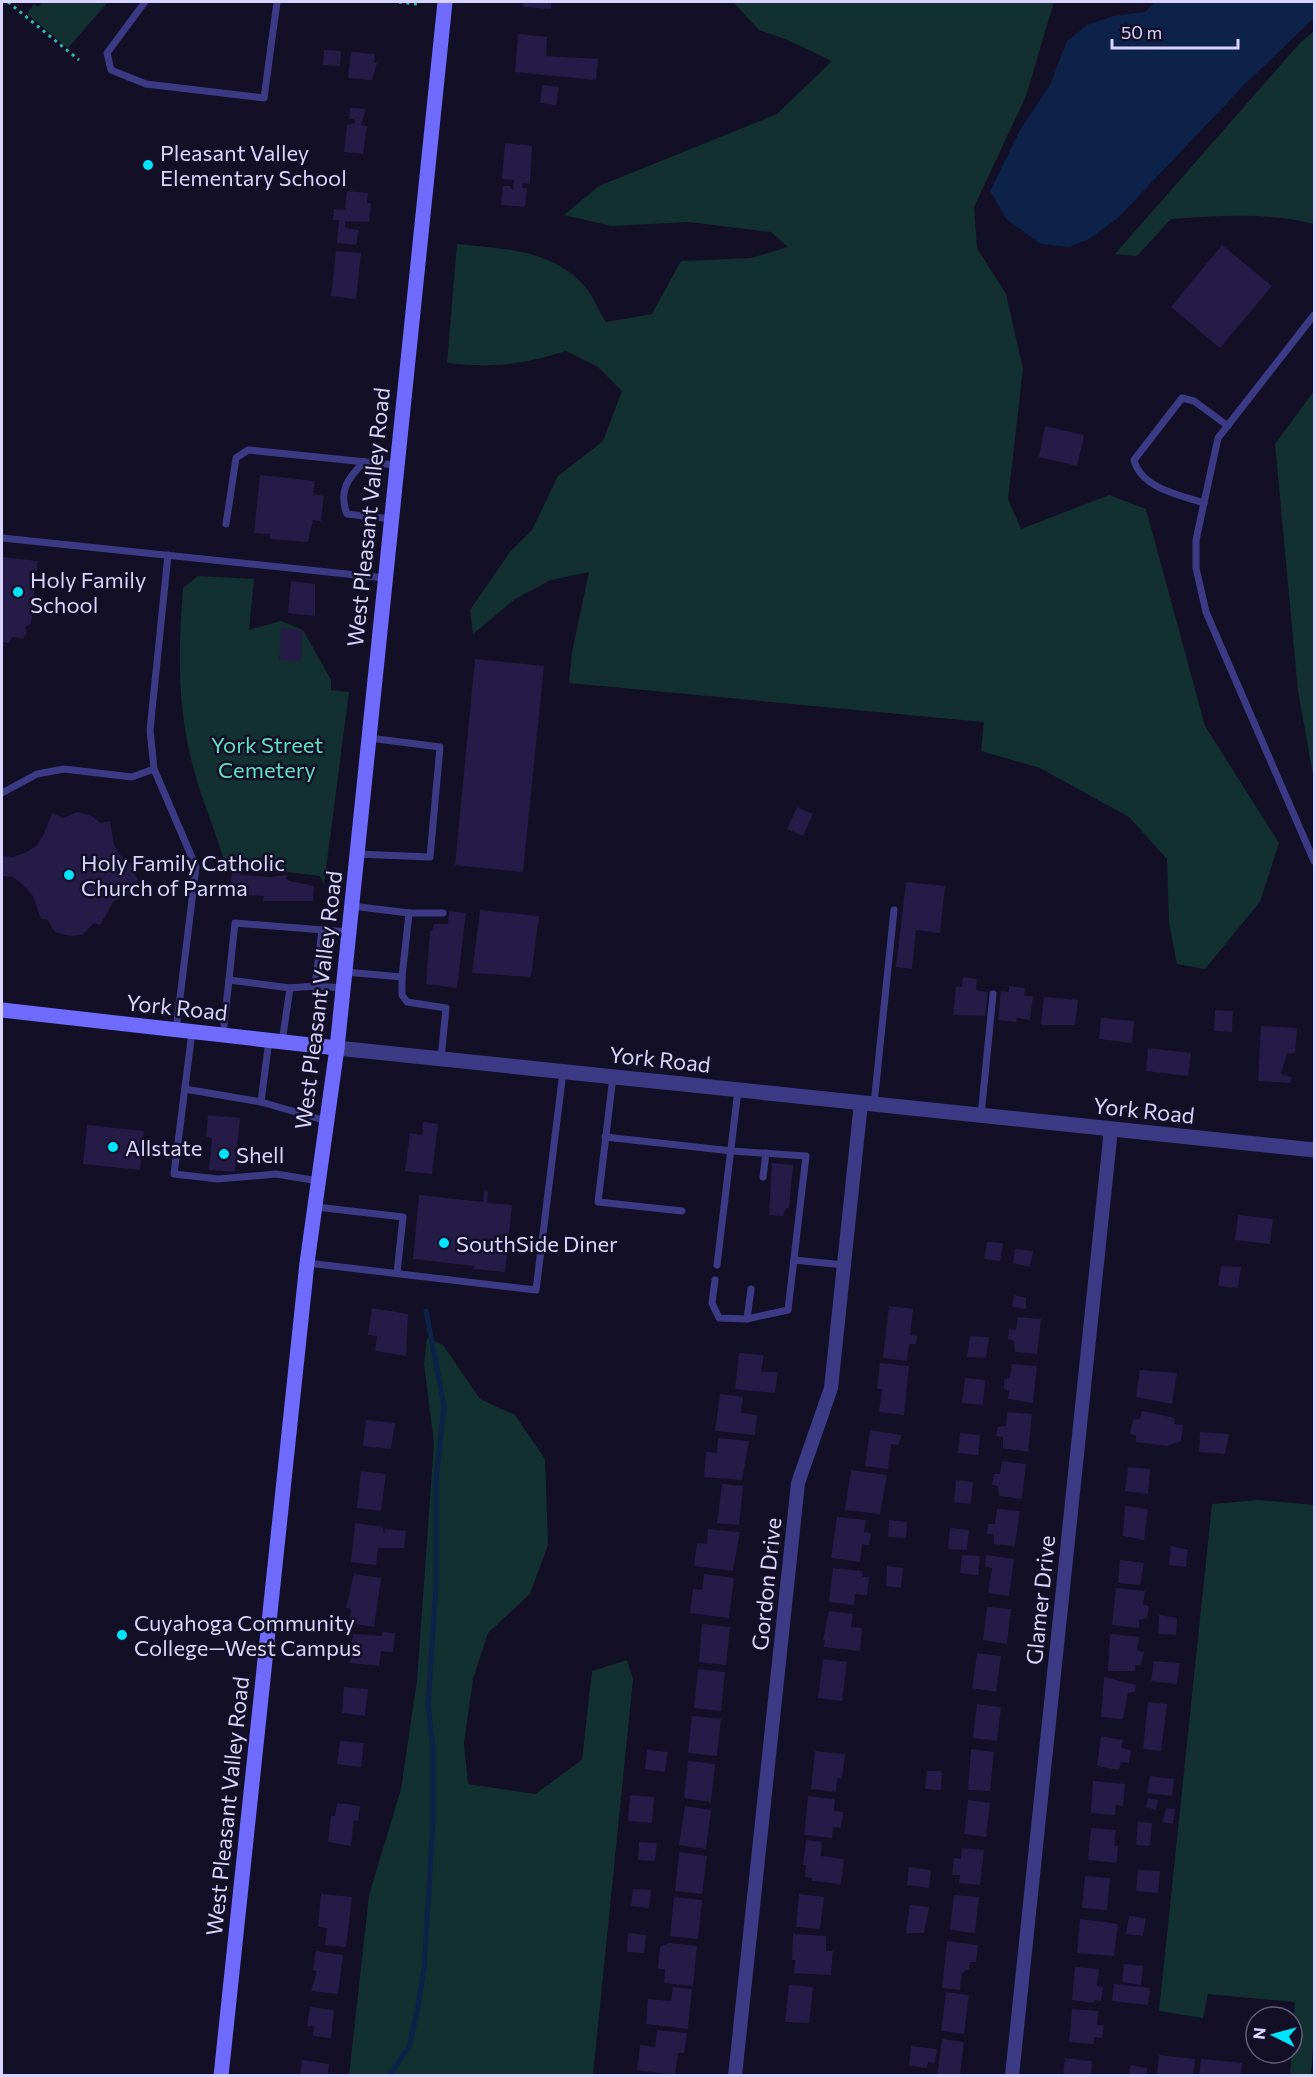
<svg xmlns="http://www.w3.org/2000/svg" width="1316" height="2077" viewBox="0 0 1316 2077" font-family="Commissioner,sans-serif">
  <rect width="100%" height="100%" fill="#130f26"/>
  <g fill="#12302f">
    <path d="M42,2h66l-40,46 -41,-34 7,-10 4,3z"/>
    <path d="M733,2h321l-28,94 -52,111 3,41 29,46 17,75 -15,130 13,30 88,-34 37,14 59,217 74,117 -19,59 -55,67 -28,-5 -8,-41 -2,-64 -38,-42 -89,-49 -59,-17 3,-29 -415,-39 3,-31 17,-80 -38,8 -36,19 -42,35 -3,-24 40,-58 22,-22 26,-54 45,-35 19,-50 -24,-24 -32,-16c-46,14 -71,17 -119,12l10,-119c46,5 98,5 130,45 7,10 12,23 19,33l46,-8 29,-53 70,-3 37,-11 -17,-15 -82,-10 -78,4 -47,-11 35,-29 178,-72 55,-53 -47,-22 -26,-9z"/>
    <path d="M1314,31v193c-46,-12 -95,-8 -143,-5l-34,37 -22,-2 184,-210z"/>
    <path d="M1314,391v389l-16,-89 -23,-247z"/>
    <path d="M198,576l56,3 -5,51 32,-9 22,9 28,50v10l18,2 -25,192 -4,-8 -95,-11c-8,-32 -23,-63 -31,-95 -17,-60 -16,-121 -11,-182z"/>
    <path d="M427,1338l16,7 37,54 35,16 30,44 3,86 -18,49 -42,39 -15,46 -9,64 4,41 67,10 47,-34 10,-89 35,-11 6,19 -40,396h-244l20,-180 32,-106 16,-109 17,-237 -10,-79z"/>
    <path d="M1258,1500l56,5v530l-3,40h-21l5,-73 -87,-8 -5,24 -44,-7 53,-507z"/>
  </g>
  <path fill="#0c2248" d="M1155,2h159v16l-70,67 -126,133 -29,21 -20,8 -28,-3 -34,-24 -17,-29 30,-61 30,-45 17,-44 20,-16 26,-9 32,-4z"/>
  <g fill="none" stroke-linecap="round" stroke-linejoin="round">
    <path stroke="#0c2248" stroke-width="5" d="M389,2076l20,-29 9,-40 6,-38 9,-147v-73l-5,-45 8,-117v-105l8,-76 -18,-95"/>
  </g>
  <g fill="#241b47">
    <path d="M523,2h28v7l-28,-2z"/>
    <path d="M518,34l29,3 -1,19 52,3 -2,21 -81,-8z"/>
    <path d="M324,50l17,1 -1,15 -17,-1z"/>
    <path d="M351,52l24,2 -1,9h3l-5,17 -24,-2z"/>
    <path d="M542,85l17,2 -3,18 -16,-2z"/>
    <path d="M350,108l16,1 -5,16 6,1 -4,28 -19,-2 3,-27 8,-2 -1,-4h-5z"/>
    <path d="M505,143l27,3 -2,38 -8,-1v5h5l-2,19 -24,-2 2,-19h7l3,5 1,-11 -12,-1z"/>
    <path d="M347,191l21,2 -1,10h4l-2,19 -24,-1v7l14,2 -3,15 -19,-2 2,-23h-6l1,-11 11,1z"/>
    <path d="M1222,245l50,41 -52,62 -49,-41z"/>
    <path d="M336,251l25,2 -5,46 -25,-3z"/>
    <path d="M1045,426l39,9 -7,31 -38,-9z"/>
    <path d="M260,475l55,6 -2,13 11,2 -3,25 -8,-1 -5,22 -38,-3v-5l-16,-1z"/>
    <path d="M2,557l36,4 -7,63 -6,3 2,5 -4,7 -10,-2 -4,6 -7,-1z"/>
    <path d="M291,581l24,3v32l-27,-3z"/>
    <path d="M281,628l22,2 -2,32 -22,-2z"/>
    <path d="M475,659l69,7 -21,206 -68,-7z"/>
    <path d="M797,807l16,7 -10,22 -16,-7z"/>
    <path d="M78,812l14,4 8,7 10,-2 4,24 5,9 18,16 -2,4 3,6 -4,7 1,3 -22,12 -13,23 -6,-2 -12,12 -12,1 -15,-4 -8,-13h-6l-8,-23 -12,-13 -8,-6 -11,-1v-20l11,1 14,-5 10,-7 7,-11 8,-21 11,5z"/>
    <path d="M232,870l9,1 -1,4 31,2 16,-2 -1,4 4,2 24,5 -1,15h-50l1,-5 -26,-1v-4h-8z"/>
    <path d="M906,882l39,4 -5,47 -24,-3 -4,39 -16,-2z"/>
    <path d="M480,910l59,6 -8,61 -59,-4z"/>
    <path d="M449,911l17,2 -9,75 -31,-4 4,-53h2l2,-7h14z"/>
    <path d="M963,977l14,2 -1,11 12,2 -3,24 -32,-1 3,-29 6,1z"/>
    <path d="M1009,986l16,2 -1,8h9l-3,24 -13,-2 -1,4 -18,-2 3,-29 8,1z"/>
    <path d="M1044,997l34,3 -3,25h-34z"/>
    <path d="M1215,1010l18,1 -1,21 -18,-1z"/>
    <path d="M1101,1018l33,3 -2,22 -33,-4z"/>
    <path d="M1261,1026l36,2 -2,25h-8l-6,21 11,3 -2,6 -32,-2z"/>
    <path d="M1148,1048l43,5 -3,23 -42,-5z"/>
    <path d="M208,1115l32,3 -5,54 -26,-2 3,-32 -6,-1z"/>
    <path d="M423,1122l15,2 -6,50 -27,-3 5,-38 12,2z"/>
    <path d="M87,1125l57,6 -4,39 -57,-6z"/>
    <path d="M772,1163l21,2 -4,43h-3l-3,8 -14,-1z"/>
    <path d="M484,1191l4,1 -1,11 25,2 -7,67 -31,-3v-3l-61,-7 6,-64 64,7z"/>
    <path d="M1238,1215l35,4 -3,25 -35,-4z"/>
    <path d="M987,1242l16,1 -3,18 -16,-2z"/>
    <path d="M1015,1249l18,2 -3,16 -17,-4z"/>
    <path d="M1221,1266l20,1 -3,21 -20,-2z"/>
    <path d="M1014,1295l12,3v11l-14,-2z"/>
    <path d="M889,1306l24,3 -3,26 7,1 -1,8h-7l-2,17 -24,-3z"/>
    <path d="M372,1308l36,6 -2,42 -31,-5 2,-15 -9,-1z"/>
    <path d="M1018,1317l23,2 -4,35 -22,-2 -1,-11 -6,-2 1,-10 7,1z"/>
    <path d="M970,1336l19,1 -3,21 -19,-1z"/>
    <path d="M739,1353l25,2 -3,17h17l-3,21 -40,-4z"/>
    <path d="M880,1363l29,3 -5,49 -25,-3 3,-23h-5z"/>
    <path d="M1012,1364l25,2 -4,37 -25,-4 1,-8 -5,-2v-10l6,-1z"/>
    <path d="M1140,1370l37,3 -5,31 -36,-7z"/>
    <path d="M965,1378l20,2 -2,25 -21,-2z"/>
    <path d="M720,1394l23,3 -2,16 16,2 -2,20 -40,-4z"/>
    <path d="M1142,1411l33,7 -1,6 9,1 -2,16 -14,5 -31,-4v-6l-6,-2 3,-15h7z"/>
    <path d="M1007,1412l25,2 -4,38 -25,-4v-11l-7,-1 2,-9 8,-1z"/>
    <path d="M366,1420l29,3 -4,26 -28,-3z"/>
    <path d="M870,1430l31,5 -2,10 -8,-1 -3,25 -23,-3z"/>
    <path d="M1200,1432l29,2 -4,20 -26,-2z"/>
    <path d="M960,1433l20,2 -2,20 -20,-2z"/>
    <path d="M718,1438l31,3 -7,39 -38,-3 2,-25 11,1z"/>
    <path d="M1002,1461l24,3 -4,35 -23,-3 -1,-10 -6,-1 2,-11h6z"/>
    <path d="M1128,1467l22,2 -2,25 -23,-3z"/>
    <path d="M851,1470l36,5 -7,39 -35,-4z"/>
    <path d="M361,1471l25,3 -5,37 -24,-3z"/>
    <path d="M956,1480l17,2 -2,22 -17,-2z"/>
    <path d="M722,1484l21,2 -4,39 -22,-2z"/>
    <path d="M1125,1506l23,3 -4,31 -21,-4z"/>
    <path d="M997,1509l23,2 -5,35 -21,-2v-10h-7l1,-10h7z"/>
    <path d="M837,1517l29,3 -2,12 7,1 -2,12 -7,-1 -2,18 -29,-4z"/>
    <path d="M889,1520l18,2 -1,16 -18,-1z"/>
    <path d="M355,1523l28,4 1,8 1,-6 21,2 -2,17h-26l-2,17 -25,-3z"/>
    <path d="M950,1528l19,2 -2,20 -19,-1z"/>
    <path d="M708,1529l32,3 -7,39 -39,-5 3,-23 10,1z"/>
    <path d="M1171,1546l17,4 -2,17 -17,-2z"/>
    <path d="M962,1555l18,1 -2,19 -18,-2z"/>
    <path d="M986,1555l28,4 -5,37 -21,-3 4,-25 -7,-1z"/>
    <path d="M1120,1560l24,3 -4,22 -22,-2z"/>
    <path d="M887,1566l16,2 -2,20 -15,-2z"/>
    <path d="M833,1568l30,3 -1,6h7l-2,18 -12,-1 -1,11 -25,-3z"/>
    <path d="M354,1574l27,4 -7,49 -25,-4 2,-14 -5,-1z"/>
    <path d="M704,1574l30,4 -5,40 -39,-5 3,-24 9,1z"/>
    <path d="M1116,1588l29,3 -2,14 6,1 -2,12 -8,2v8l-27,-3z"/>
    <path d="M987,1607l24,2 -4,35 -24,-4z"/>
    <path d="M829,1611l24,3 -2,13 11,1 -2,23 -36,-4 1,-7h-2z"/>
    <path d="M1159,1615l18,3 -1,17 -18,-1z"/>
    <path d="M702,1624l28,3 -4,38 -27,-3z"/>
    <path d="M382,1632l13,1 -2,19 -12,-1 -2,15 -29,-3 1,-7h-3v-7l3,1 2,-16 29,2z"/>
    <path d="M1110,1634l29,3 -2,13 7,2 -3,13h-6v6h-27z"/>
    <path d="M977,1653l24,3 -5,36 -24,-4z"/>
    <path d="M823,1659l24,3 -5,39 -24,-3z"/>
    <path d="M1154,1661l26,2 -3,21 -26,-3z"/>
    <path d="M698,1669l27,3 -4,39 -27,-3z"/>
    <path d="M1104,1677l32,8 -1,7 -7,1 -5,26 -22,-2z"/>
    <path d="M344,1687l24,2 -3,27 -23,-3z"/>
    <path d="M1148,1702l19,2 -6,47 -18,-2z"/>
    <path d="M977,1704l24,3 -4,34 -24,-3z"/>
    <path d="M692,1716l29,3 -4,37 -29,-3z"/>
    <path d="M1101,1736l22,4 -2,8 10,2 -2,13 -8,-1 -2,8 -22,-4z"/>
    <path d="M340,1741l24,2 -3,24 -24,-3z"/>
    <path d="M971,1749l23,3 -4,39 -22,-1z"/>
    <path d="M647,1750l21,2 -3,20 -20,-3z"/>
    <path d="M815,1751l30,3 -3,25 -5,-1 -1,14 -25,-3z"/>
    <path d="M688,1761l27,3 -4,38 -27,-4z"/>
    <path d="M927,1771h15l-1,19 -16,-1z"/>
    <path d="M1150,1776l24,3 -2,17 -25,-3z"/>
    <path d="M1093,1781l32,3 -2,22 -7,-1 -1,10 -24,-2z"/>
    <path d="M630,1795l24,2 -2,26 -24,-2z"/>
    <path d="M808,1796l27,3 -1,12 9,1 -2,16 -8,-1 -1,11 -28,-3z"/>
    <path d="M1148,1798l10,2 -2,10 -10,-3z"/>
    <path d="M968,1800l22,3 -4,34 -22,-3z"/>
    <path d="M337,1803l23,3 -2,15 -4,-1 -3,26 -23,-4 3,-26h4z"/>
    <path d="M685,1806l26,4 -5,39 -27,-4z"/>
    <path d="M1166,1808l9,1 -2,15 -10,-2z"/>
    <path d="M1138,1822l14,1 -2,23 -14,-1z"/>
    <path d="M1091,1828l25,2 -2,16h4l-1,17 -29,-3z"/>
    <path d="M806,1840l16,2 -1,14 23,3 -3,25 -29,-3v-3l-7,-1 1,-12h-3z"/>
    <path d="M639,1842l18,1 -2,18 -17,-1z"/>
    <path d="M962,1848l22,2 -4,35 -21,-2 1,-8h-8l2,-17 7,1z"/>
    <path d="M679,1852l28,4 -5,38 -27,-3z"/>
    <path d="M909,1867l22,3 -2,18 -22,-3z"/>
    <path d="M1138,1870l22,1 -2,22 -22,-2z"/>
    <path d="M1085,1876l25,2 -3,32 -25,-2z"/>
    <path d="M633,1889l18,1 -2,18 -18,-2z"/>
    <path d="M321,1894l31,3 -6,50 -21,-2 2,-17 -9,-1z"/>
    <path d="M799,1894l25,3 -4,32 -24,-2z"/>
    <path d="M954,1895l25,2 -4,36 -25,-3z"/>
    <path d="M674,1897l28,3 -4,39 -28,-3z"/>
    <path d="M910,1905l19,2 -5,26h-18z"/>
    <path d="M1129,1916l17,2 -3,18 -17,-2z"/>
    <path d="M1080,1919l38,5 -4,32 -37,-3z"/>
    <path d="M628,1933l18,2 -2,18 -17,-1z"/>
    <path d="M793,1934l33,2v15h7l-2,24 -37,-2 1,-13h-3z"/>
    <path d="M947,1941l31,4 -2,17h-6l-1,7 -7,4 -2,17 -18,-2z"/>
    <path d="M669,1943l28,3 -4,40 -29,-3 1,-14h-7l2,-22z"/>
    <path d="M316,1951l27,4 -5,39 -27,-3 6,-20 -4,-1z"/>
    <path d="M1124,1964l19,2 -2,19 -19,-3z"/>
    <path d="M1075,1967l24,2 -2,17 6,1 -2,14 -6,-1 -2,3 -21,-3z"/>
    <path d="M1114,1984l36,4 -2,17 -36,-4z"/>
    <path d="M789,1985l24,2 -4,36 -24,-1z"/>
    <path d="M673,1987l19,2 -4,40 -42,-5 2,-25 23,2z"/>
    <path d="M946,1992l23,3 -5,39 -23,-3z"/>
    <path d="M310,2007l24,3 -3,28 -18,-2 1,-10h-7z"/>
    <path d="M1072,2009l26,2 -1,14h7l-2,13 -8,-1v7l-25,-2z"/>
    <path d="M657,2030l30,3 -3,20h-6l-3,22 -38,-5 3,-25 15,2z"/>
    <path d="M942,2039l22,3 -4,34h-23z"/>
    <path d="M911,2046l26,3 -2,14 -7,-1 -1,6 -18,-2z"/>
    <path d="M1159,2055l36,4 -2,17h-36z"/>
    <path d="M1065,2058l27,3 -1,15h-28z"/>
    <path d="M1201,2059l41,4 -1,13h-42z"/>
    <path d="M302,2060l27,4 -1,12h-28z"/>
    <path d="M1130,2065l17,3 -1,8h-17z"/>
  </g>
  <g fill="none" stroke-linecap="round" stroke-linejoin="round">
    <g stroke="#2fb8b0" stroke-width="3" stroke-dasharray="3 4.5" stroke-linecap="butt">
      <path d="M8,2l71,58"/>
      <path d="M399,2l18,2"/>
    </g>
    <g stroke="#3d3a85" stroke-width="7">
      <path d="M145,2l-38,51 4,17 35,14 118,14 13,-96"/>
      <path d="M1314,315l-96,123 -22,102v28l10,44 108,249"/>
      <path d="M364,462c-16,16 -26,29 -17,52l44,5"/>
      <path d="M1204,503c-25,-8 -63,-15 -70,-43l48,-62 12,3 34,25"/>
      <path d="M226,524l10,-66 12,-8 148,15"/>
      <path d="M2,538l383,40"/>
      <path d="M168,555l-18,175 4,39 42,98 -20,163"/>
      <path d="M2,793l35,-19 27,-5 68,8 22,-8"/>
      <path d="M357,854l73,3 10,-110 -71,-9"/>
      <path d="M409,913h34"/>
      <path d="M345,972l57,5 7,-64 -57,-7"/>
      <path d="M402,977v18l5,7 39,6 -5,51"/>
      <path d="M229,980l61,8 -8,54"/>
      <path d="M315,986l7,-56"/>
      <path d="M290,988l25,-2 29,2"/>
      <path d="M192,1032l-18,142 44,5 58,-5 43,7"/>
      <path d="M223,1035l12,-112 114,9"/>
      <path d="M613,1077l-15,125 84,9"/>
      <path d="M185,1089l76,13 66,19"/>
      <path d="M261,1102l8,-62"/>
      <path d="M874,1104l20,-194"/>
      <path d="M981,1116l12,-122"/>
      <path d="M605,1137l127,14 74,5 -18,154 -41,9 -28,-1 -7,-15 3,-23"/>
      <path d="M763,1177l3,-24"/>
      <path d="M316,1207l87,10 -6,56"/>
      <path d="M794,1260l50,5"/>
      <path d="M307,1263l229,27 27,-218"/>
      <path d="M717,1265l21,-175"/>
      <path d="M747,1319l4,-30"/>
    </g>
    <g stroke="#3d3a85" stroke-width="14">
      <path d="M735,2076l63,-593 33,-95 30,-285"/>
      <path d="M1012,2076l99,-947"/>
    </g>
    <path stroke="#3d3a85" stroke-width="15" d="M337,1048l977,102"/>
    <g stroke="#6f6bff" stroke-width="15">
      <path d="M2,1010l335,38"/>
      <path d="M221,2076l86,-813 30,-215 108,-1046"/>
    </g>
  </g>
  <g fill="#00e5ff" stroke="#130f26" stroke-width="2">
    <circle cx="148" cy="165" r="6"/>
    <circle cx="18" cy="592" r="6"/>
    <circle cx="69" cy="875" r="6"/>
    <circle cx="113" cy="1147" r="6"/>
    <circle cx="224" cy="1154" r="6"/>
    <circle cx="444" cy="1243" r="6"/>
    <circle cx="122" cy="1635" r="6"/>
  </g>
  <g text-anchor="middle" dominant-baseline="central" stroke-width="5" stroke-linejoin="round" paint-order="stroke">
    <g font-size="22" fill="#d9d4ff" stroke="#130f26" text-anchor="start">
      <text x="160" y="152">Pleasant Valley<tspan x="160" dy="25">Elementary School</tspan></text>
      <text x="30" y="579">Holy Family<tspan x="30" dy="25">School</tspan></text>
      <text x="81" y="862">Holy Family Catholic<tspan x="81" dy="25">Church of Parma</tspan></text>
      <text x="125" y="1147">Allstate</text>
      <text x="236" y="1154">Shell</text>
      <text x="456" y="1243">SouthSide Diner</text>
      <text x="134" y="1622">Cuyahoga Community<tspan x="134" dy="25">College—West Campus</tspan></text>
    </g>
    <g font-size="22" fill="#d9d4ff" stroke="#130f26">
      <text transform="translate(368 517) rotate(-84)">West Pleasant Valley Road</text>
      <text transform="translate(318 1000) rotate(-83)">West Pleasant Valley Road</text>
      <text transform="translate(177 1007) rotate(6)">York Road</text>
      <text transform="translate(660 1059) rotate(6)">York Road</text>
      <text transform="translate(1144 1110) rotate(6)">York Road</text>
      <text transform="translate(766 1584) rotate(-84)">Gordon Drive</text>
      <text transform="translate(1040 1600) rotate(-84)">Glamer Drive</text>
      <text transform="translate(227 1806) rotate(-84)">West Pleasant Valley Road</text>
    </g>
    <g font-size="22" fill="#5fe0c0" stroke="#130f26">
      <text x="267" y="744">York Street<tspan x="267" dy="25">Cemetery</tspan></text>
    </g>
  </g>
  <rect width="1316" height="2077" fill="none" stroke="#d9d4ff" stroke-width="6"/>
  <g transform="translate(1274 2035) rotate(276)"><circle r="28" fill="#130f26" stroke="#625e7d" stroke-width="1.5"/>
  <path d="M0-4.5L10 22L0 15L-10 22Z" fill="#00e5ff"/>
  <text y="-9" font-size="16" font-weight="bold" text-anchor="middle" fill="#d9d4ff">N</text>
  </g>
  <path d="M1112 39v9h126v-9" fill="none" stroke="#d9d4ff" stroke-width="3"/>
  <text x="1121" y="39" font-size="18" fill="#d9d4ff" stroke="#130f26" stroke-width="4.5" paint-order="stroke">50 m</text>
</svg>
